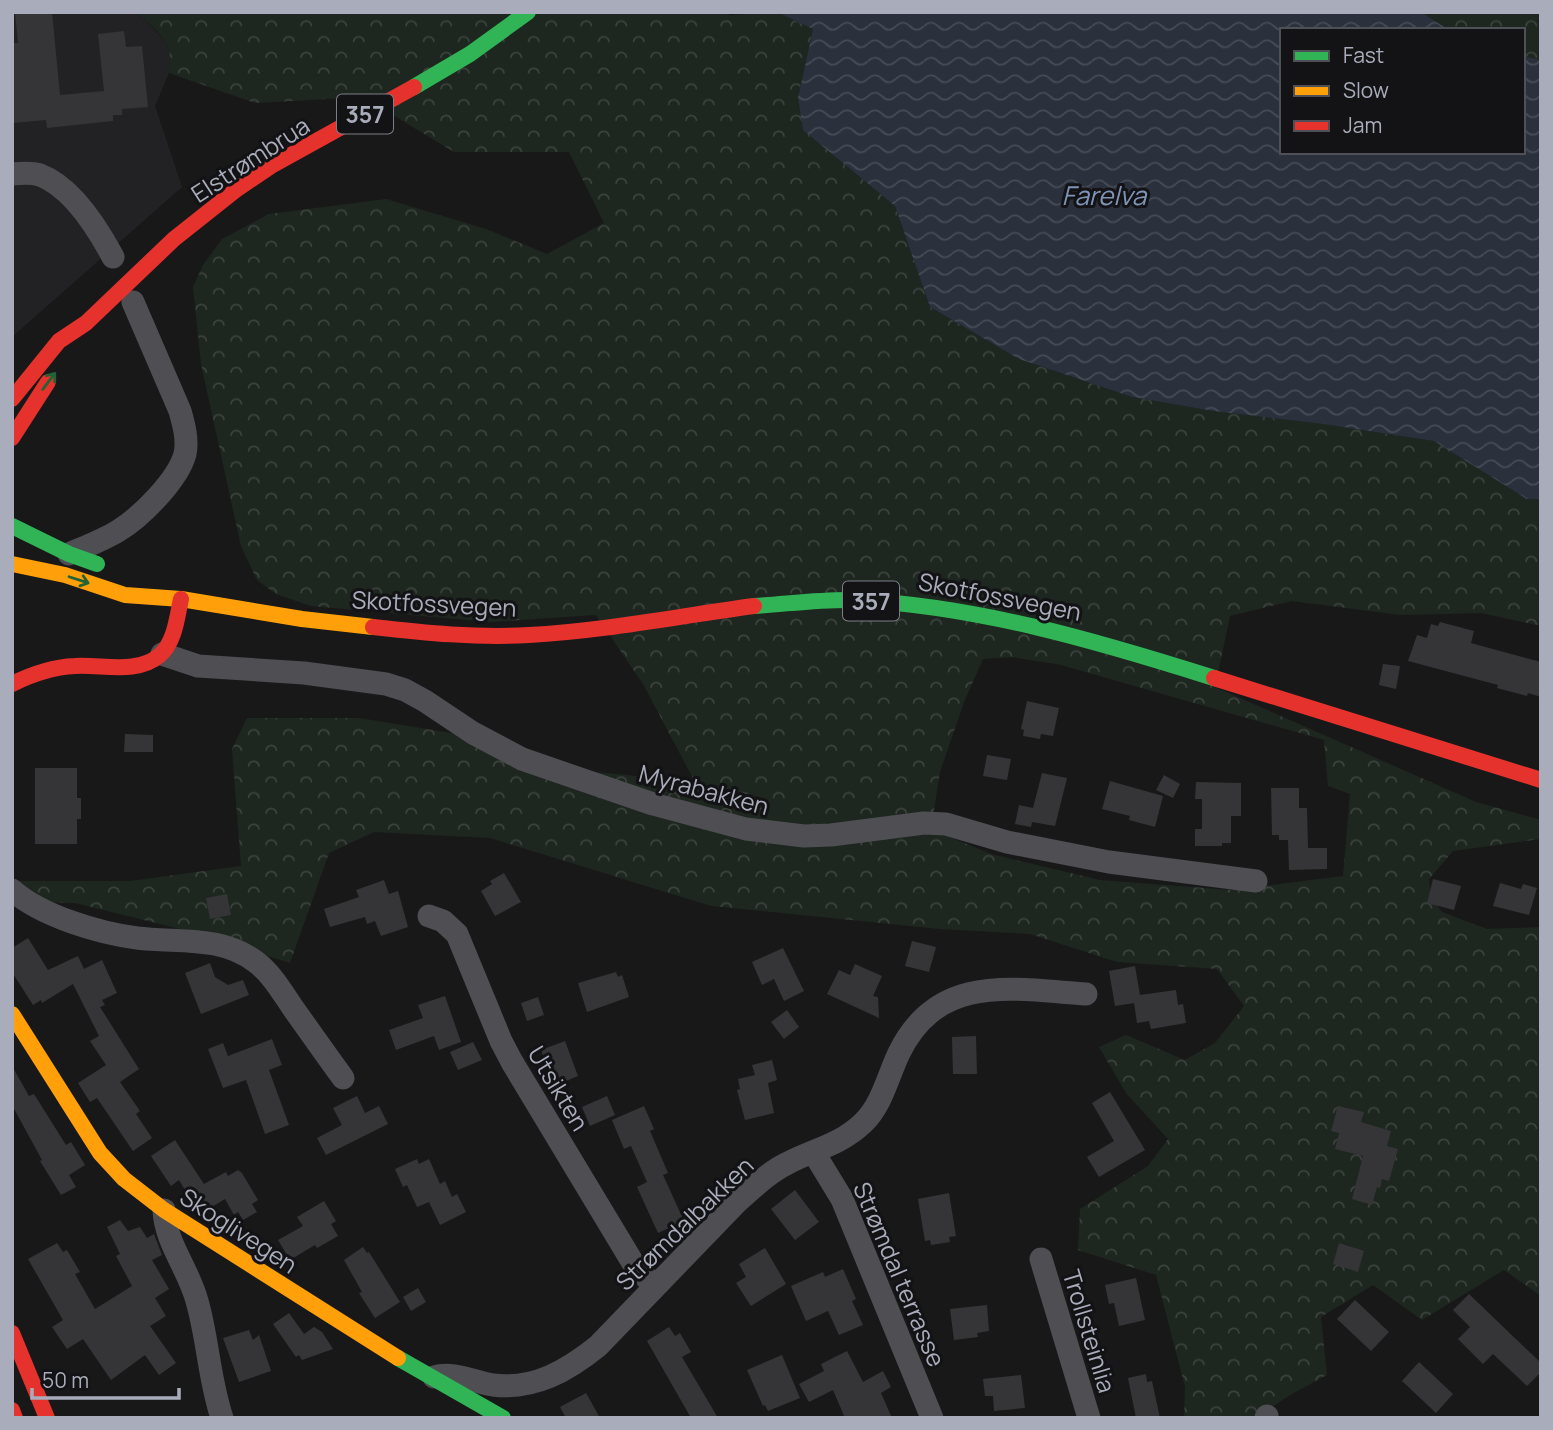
<svg xmlns="http://www.w3.org/2000/svg" width="1553" height="1430" viewBox="0 0 1553 1430" font-family="Manrope,sans-serif">
  <defs>
    <pattern id="forest-crowns" width="20" height="18" patternUnits="userSpaceOnUse" patternTransform="scale(1.75)"><rect width="20" height="18" fill="#1e2620"/><path d="M2 6a3 3 0 1 1 6 0M12 15a3 3 0 1 1 6 0" fill="none" stroke="#3c433e"/></pattern>
    <pattern id="water-waves" width="16" height="10" patternUnits="userSpaceOnUse" patternTransform="scale(1.75)"><rect width="16" height="10" fill="#2a313c"/><path d="M0 5q4-4 8 0t8 0" fill="none" stroke="#464c56"/></pattern>
  </defs>
  <rect width="100%" height="100%" fill="#181819"/>
  <path fill="#222225" d="M12,12h122l13,10 17,18 6,12 -1,21 -14,33 27,81 -170,150z"/>
  <g fill="url(#forest-crowns)" fill-rule="evenodd">
    <path d="M134,12h592l4,3 47,-3 36,17 -15,69 5,32 92,76 35,101 89,52 113,38 81,14 110,13 111,17 93,58h14v127l-60,-13 -81,2 -108,-14 -62,15 -15,71 261,115 65,18v19l-88,12 -24,28 2,19 11,14 45,17 54,-2v369l-37,-26 -82,50 -49,-35 -52,32 6,58 -37,20 -34,23h-72l1,-31 -29,-112 -78,-25 2,-41 68,-43 20,-27 -42,-46 -27,-46 27,-12 59,25 30,-17 29,-37 -27,-37 -100,-7 -87,-28 -90,-5 -229,-23 -221,-68 -116,-6 -45,21 -39,110 -106,-33 -109,-27 -63,-2 5,-20h113l111,-15 -9,-117 15,-31h112l111,18 116,35 109,11 -52,-98 -47,-69 -106,7 -179,-16 -35,-12 -19,-14 -16,-34 -40,-182 -8,-77 10,-22 19,-26 47,-25 117,-15 100,30 61,25 57,-31 -35,-71h-115l-91,-55 -108,6 -86,-30c0,-7 2,-16 0,-23 -5,-15 -22,-29 -35,-38zM1012,657l49,8 263,75 4,46 22,8 -7,82 -112,14 -131,-10 -109,-26 -60,-25 9,-57 24,-70 19,-43z"/>
    <path d="M1421,12h120v48l-18,-4v-26h-74z"/>
  </g>
  <path fill="url(#water-waves)" d="M777,12h644l28,18h-167v122h241v-96l18,4v439h-14l-93,-58 -111,-17 -110,-13 -81,-14 -113,-38 -89,-52 -35,-101 -92,-76 -5,-32 15,-69z"/>
  <g fill="#353537">
    <path d="M15,12h37l8,83 44,-4 -6,-57 26,-3 2,16 16,-1 6,61 -26,2v6h-9v6l-66,7 -1,-8 -34,3v-80h6z"/>
    <path d="M1440,622l34,9 -3,12 70,19v35l-13,-4 -1,3 -30,-8 1,-3 -90,-24 9,-26 10,3 4,-14 7,2z"/>
    <path d="M1383,664l17,2 -4,23 -17,-4z"/>
    <path d="M1027,701l32,7 -6,28 -12,-2 -1,5 -17,-3 1,-6 -3,-1z"/>
    <path d="M125,734l28,1v17h-29z"/>
    <path d="M987,755l24,4 -4,21 -24,-4z"/>
    <path d="M35,768h42v30h4v21h-4v25h-42z"/>
    <path d="M1042,773l25,5 -12,48 -23,-4 -1,5 -16,-3 4,-19 14,3z"/>
    <path d="M1164,775l16,9 -7,14 -17,-8z"/>
    <path d="M1110,781l53,15 -8,31 -26,-7 1,-4 -28,-7z"/>
    <path d="M1196,782l45,1v33h-10v27h-9v3h-27v-17h7v-30h-7z"/>
    <path d="M1271,788h28v20h8l1,40h19v21l-38,1 -1,-30h-9v-5h-7z"/>
    <path d="M504,873l17,29 -26,14 -14,-25 11,-7 -2,-3z"/>
    <path d="M1433,879l28,7 -7,24 -27,-7z"/>
    <path d="M384,880l5,14 9,-3 10,36 -27,9 -6,-15 -8,3 -2,-7 -35,10 -6,-18 35,-12 -3,-7z"/>
    <path d="M1500,883l21,6 2,-5 14,4 -8,27 -36,-9z"/>
    <path d="M227,894l4,21 -21,4 -4,-21z"/>
    <path d="M28,938l20,32 30,-14 6,13 18,-9 15,33 -15,7 3,5 -5,2 39,62 -19,13 20,29 -4,3 16,24 -19,13 -36,-53 -7,4 -12,-19 28,-18 -16,-24 9,-5 -26,-52 -31,19 -1,-3 -8,5 -21,-33v-24z"/>
    <path d="M912,941l24,6 -7,25 -24,-6z"/>
    <path d="M783,948l21,43 -20,10 -10,-22 -12,6 -10,-23z"/>
    <path d="M210,963l5,14 13,8 15,-5 6,15 -48,19 -16,-41z"/>
    <path d="M855,964l27,12 -9,20 5,1 1,21 -52,-24 12,-24 11,5z"/>
    <path d="M1135,966l5,29 36,-5 2,15 5,-1 3,19 -35,6 -2,-8 -12,2 -3,-20 -19,3 -6,-35z"/>
    <path d="M616,972l2,5 4,-2 7,22 -42,15 -9,-29z"/>
    <path d="M445,996l16,46 -22,8 -5,-14 -38,14 -7,-20 34,-12 -5,-13z"/>
    <path d="M538,997l6,18 -17,6 -6,-18z"/>
    <path d="M787,1010l12,17 -15,12 -13,-17z"/>
    <path d="M976,1036l1,38h-24l-1,-37z"/>
    <path d="M272,1039l10,26 -13,5 20,55 -24,9 -19,-54 -23,8 -15,-39 15,-6 5,13z"/>
    <path d="M565,1041l13,35 -24,10 -13,-36z"/>
    <path d="M473,1042l9,18 -24,10 -8,-18z"/>
    <path d="M772,1060l5,20 -9,3 6,30 -29,7 -8,-30 3,-1 -2,-10 17,-4 -3,-10z"/>
    <path d="M12,1066l17,30 5,-2 32,51 5,-3 14,23 -16,10 7,12 -15,8 -21,-34 2,-1 -30,-55z"/>
    <path d="M1110,1092l35,58 -46,27 -12,-20 27,-16 -22,-38z"/>
    <path d="M357,1096l8,17 14,-7 9,18 -62,31 -9,-17 25,-13 -9,-17z"/>
    <path d="M607,1096l8,19 -25,11 -8,-19z"/>
    <path d="M644,1106l10,23 -4,2 18,42 -5,2 21,46 -26,12 -21,-46 10,-5 -16,-36 -7,3 -12,-29z"/>
    <path d="M1338,1106l26,6 -3,10 30,9 -4,15 11,3 -9,32 -7,-2 -2,9 -3,-1 -5,18 -20,-6 11,-43 -28,-7 4,-16 -8,-2z"/>
    <path d="M175,1140l29,44 22,-12 2,4 10,-6 4,3 16,27 -6,4 5,8 -14,8 -5,-8 -4,3 -9,-16 -23,14 -5,-8 -2,2 -16,-27 -8,6 -20,-30z"/>
    <path d="M417,1159l2,5 10,-5 11,25 5,-3 7,16 5,-3 9,18 -26,13 -11,-23 -12,5 -10,-22 -4,2 -8,-18z"/>
    <path d="M795,1190l24,32 -24,18 -24,-31z"/>
    <path d="M949,1193l7,43 -7,1 1,5 -19,3 -1,-5 -5,1 -7,-42z"/>
    <path d="M324,1201l12,20 -5,3 7,12 -21,12 -2,-3 -25,15 -12,-20 25,-14 -6,-9z"/>
    <path d="M120,1220l8,11 12,-4 7,11 7,-4 8,21 -10,5 17,29 -14,9 11,18 -16,10 26,37 -17,12 -14,-20 -34,25 -28,-41 -16,10 -15,-22 11,-7 -35,-61 29,-16 6,9 4,-2 13,22 -5,2 20,35 37,-23 -16,-30 4,-2 -13,-27z"/>
    <path d="M1339,1243l25,8 -6,21 -25,-8z"/>
    <path d="M363,1247l4,6 2,-1 31,50 -25,16 -16,-25 3,-1 -18,-32z"/>
    <path d="M765,1248l21,36 -35,22 -15,-23 10,-6 -7,-13z"/>
    <path d="M843,1269l13,30 -4,2 11,24 -24,10 -11,-24 -22,10 -15,-35 32,-14 2,5z"/>
    <path d="M1136,1278l9,42 -26,6 -5,-23 -5,1 -4,-19z"/>
    <path d="M418,1288l8,14 -15,9 -8,-14z"/>
    <path d="M1469,1294l72,69v9l-14,14 -34,-32 -10,10 -25,-25 12,-12 -17,-17z"/>
    <path d="M1355,1300l34,32 -18,19 -34,-32z"/>
    <path d="M987,1305l2,26 -12,2 1,4 -24,3 -4,-31z"/>
    <path d="M289,1313l15,21 10,-7 8,5 11,17 -31,11 -3,-5 -3,2 -23,-33z"/>
    <path d="M669,1327l6,9 5,-3 11,19 -9,5 36,61h-27l-44,-77z"/>
    <path d="M249,1330l4,10 6,-5 12,36 -32,11 -16,-44z"/>
    <path d="M847,1351l16,31 20,-11 8,16 -10,6 11,25h-47l-12,-28 -24,12 -10,-18 25,-13 -3,-7z"/>
    <path d="M782,1355l18,43 -32,13 -3,-6 -2,1 -16,-36z"/>
    <path d="M1419,1362l34,32 -17,19 -34,-32z"/>
    <path d="M1146,1374l1,8 5,-1 8,37h-24l-8,-40z"/>
    <path d="M1021,1375l4,33 -31,3 -1,-15h-8l-2,-17z"/>
    <path d="M586,1393l14,25h-34l-6,-11z"/>
  </g>
  <g fill="none" stroke-linecap="round" stroke-linejoin="round">
    <g stroke="#4e4e53" stroke-width="23">
      <path d="M12,174c9,-1 19,-2 28,1 32,12 58,54 73,82"/>
      <path d="M69,554c16,-7 34,-14 49,-23 23,-14 60,-51 67,-77 3,-14 -1,-29 -5,-43l-47,-109"/>
      <path d="M162,654l36,12 106,7 82,11 19,6 20,11 48,32 49,26 131,45 93,25 58,7 27,-1 93,-12 22,1 61,18 102,20 147,19"/>
      <path d="M12,890c29,26 87,43 125,48 41,5 83,-3 119,24 16,12 26,30 37,46 17,24 33,47 50,70"/>
      <path d="M429,916l14,5 14,13 44,107 11,21 121,201 21,23"/>
      <path d="M814,1153l28,46 90,219"/>
      <path d="M164,1210c1,32 25,60 33,91 11,38 12,78 25,117"/>
      <path d="M1041,1259l48,159"/>
      <path d="M434,1377c19,-6 40,5 59,8 41,5 74,-14 105,-39l139,-144c16,-14 32,-30 51,-39 27,-14 52,-18 75,-40 19,-18 25,-47 36,-70 39,-80 113,-64 187,-59"/>
      <path d="M1266,1418l1,-2"/>
    </g>
    <g stroke="#30b455" stroke-width="16">
      <path d="M414,87l56,-33 58,-42"/>
      <path d="M12,526l57,28 28,10"/>
      <path d="M754,606c33,-2 67,-7 101,-6 123,6 242,41 359,78"/>
      <path d="M398,1358l105,60"/>
    </g>
    <g stroke="#ff9f0a" stroke-width="16">
      <path d="M12,564l53,11 60,20 56,4 121,20 71,8"/>
      <path d="M12,1014l88,139 24,26 40,31 234,148"/>
    </g>
    <g stroke="#e5322d" stroke-width="16">
      <path d="M12,399l47,-58 27,-18 88,-84 63,-50 34,-23 143,-79"/>
      <path d="M12,438l36,-56"/>
      <path d="M373,627c52,6 104,11 156,8 75,-4 150,-19 225,-29"/>
      <path d="M1214,678l327,102"/>
      <path d="M12,684c20,-10 41,-17 63,-18 27,-2 62,9 85,-11 15,-13 17,-38 21,-56"/>
      <path d="M12,1333l35,85"/>
      <path d="M12,1410l3,8"/>
    </g>
  </g>
  <defs><path id="oneway-shaft" d="M-6 0H5M1.5-3L5.5 0L1.5 3" fill="none" stroke-width="1.6" stroke-linecap="round" stroke-linejoin="round" transform="scale(1.75)"/></defs>
  <g stroke="#226335">
    <use href="#oneway-shaft" transform="translate(49 381) rotate(-53)"/>
    <use href="#oneway-shaft" transform="translate(79 580) rotate(18)"/>
  </g>
  <g text-anchor="middle" dominant-baseline="central" stroke-width="6" stroke-linejoin="round" paint-order="stroke">
    <g fill="#131215" stroke="#7c7e88" stroke-width="2">
      <rect x="337" y="94.5" width="56" height="39" rx="5"/>
      <rect x="843" y="581.5" width="56" height="39" rx="5"/>
    </g>
    <g font-size="23" font-weight="bold" fill="#a9acba">
      <text x="365" y="114">357</text>
      <text x="871" y="601">357</text>
    </g>
    <g font-size="24" fill="#a9acba" stroke="#131215">
      <text transform="translate(250 159) rotate(-33)">Elstrømbrua</text>
      <text transform="translate(1000 596) rotate(11)">Skotfossvegen</text>
      <text transform="translate(434 603) rotate(3)">Skotfossvegen</text>
      <text transform="translate(704 789) rotate(15)">Myrabakken</text>
      <text transform="translate(559 1088) rotate(59)">Utsikten</text>
      <text transform="translate(684 1223) rotate(-44)">Strømdalbakken</text>
      <text transform="translate(239 1230) rotate(33)">Skoglivegen</text>
      <text transform="translate(900 1274) rotate(67)">Strømdal terrasse</text>
      <text transform="translate(1090 1331) rotate(73)">Trollsteinlia</text>
    </g>
    <g font-size="26" font-style="italic" fill="#7e94b7" stroke="#131215">
      <text x="1104" y="195">Farelva</text>
    </g>
  </g>
  <rect width="1553" height="1430" fill="none" stroke="#a9acba" stroke-width="28"/>
  <rect x="1280" y="28" width="245" height="126" fill="#131215" stroke="#4f5057" stroke-width="2"/>
  <rect x="1294" y="51" width="35" height="10" fill="#30b455" stroke="#4f5057" stroke-width="2"/>
  <text x="1343" y="63" font-size="21" fill="#a9acba">Fast</text>
  <rect x="1294" y="86" width="35" height="10" fill="#ff9f0a" stroke="#4f5057" stroke-width="2"/>
  <text x="1343" y="98" font-size="21" fill="#a9acba">Slow</text>
  <rect x="1294" y="121" width="35" height="10" fill="#e5322d" stroke="#4f5057" stroke-width="2"/>
  <text x="1343" y="133" font-size="21" fill="#a9acba">Jam</text>
  <path d="M32 1388v10h147v-10" fill="none" stroke="#a9acba" stroke-width="3.5"/>
  <text x="42" y="1388" font-size="21" fill="#a9acba" stroke="#131215" stroke-width="5" paint-order="stroke">50 m</text>
</svg>
